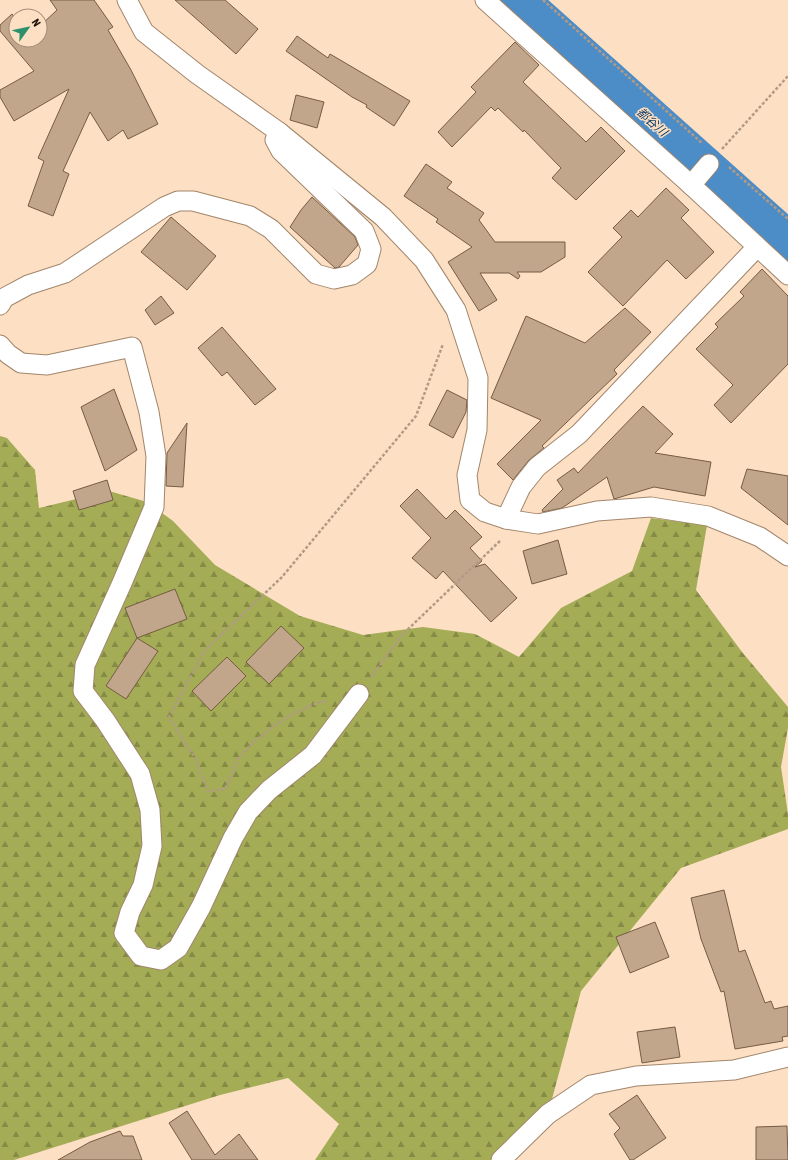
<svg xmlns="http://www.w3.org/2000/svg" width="788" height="1160" viewBox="0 0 788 1160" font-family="'Asap Condensed','Noto Sans JP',sans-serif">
  <defs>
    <pattern id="forest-firs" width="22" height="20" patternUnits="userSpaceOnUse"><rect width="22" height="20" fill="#a4ac56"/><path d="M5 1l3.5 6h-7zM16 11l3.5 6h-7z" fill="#858b45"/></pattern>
  </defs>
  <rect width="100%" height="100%" fill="#fddfc3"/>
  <path fill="url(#forest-firs)" d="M0,436l7,2 28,32 4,38 70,-17 38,11 26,19 42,44 85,51 63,19 60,-8 52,7 44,23 42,-49 71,-37 19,-53 56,7 -11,65 46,62 46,55v21l-7,39 7,47v15l-107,39 -100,123 -33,123 -47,46h-186l24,-36 -51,-46 -68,17 -206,65h-14z"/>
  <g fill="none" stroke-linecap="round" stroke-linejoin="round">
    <path stroke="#4c8cc7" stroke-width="43" d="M516,0l272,243"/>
  </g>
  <g fill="#c2a68b" stroke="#755c43">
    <path d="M50,0h44l19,27 -5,3 23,40 27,54 -30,15 -5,-9 -15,11 -18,-29 -27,59 6,3 -16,42 -25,-10 16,-45 -6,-3 31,-69 -55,32 -14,-24v-7l34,-19 -34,-40v-6l12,-11 4,5v21h24v-14l17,-16z"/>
    <path d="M175,0h50l33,29 -22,25z"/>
    <path d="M297,36l31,22 2,-4 80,47 -16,25 -28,-19 1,-2 -15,-8 -66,-46z"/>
    <path d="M515,42l24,23 -16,17 63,60 15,-15 24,24 -49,49 -24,-22 9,-10 -37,-38 -1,2 -25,-24 -3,3 -4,-4 -39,40 -14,-15 38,-40 -5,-5z"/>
    <path d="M296,95l28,7 -7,26 -27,-8z"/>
    <path d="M426,164l26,18 -5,6 37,25 -5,7 16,22h70v15l-24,15h-24l3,4 -2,3 -9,-6h-29l17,27 -18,11 -31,-49 24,-15 -36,-25 2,-3 -34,-23z"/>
    <path d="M666,188l23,22 -8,8 33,34 -28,27 -19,-19 -44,46 -35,-34 34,-35 -9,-9 18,-18 7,7z"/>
    <path d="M312,197l43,40 3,8 -19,22 -4,1 -45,-41 11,-17z"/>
    <path d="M171,217l45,39 -29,34 -46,-38z"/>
    <path d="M762,269l26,27v68l-57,59 -17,-18 19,-20 -37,-36 22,-22 -3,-3 29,-28 -4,-4z"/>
    <path d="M161,296l13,17 -19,12 -10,-15z"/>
    <path d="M625,308l26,24 -37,38 3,4 -75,72 2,2 -15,12 -16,20 -16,-16 44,-44 -50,-22 35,-82 59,27z"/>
    <path d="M222,327l54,62 -21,16 -28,-33 -5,4 -24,-28z"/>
    <path d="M114,389l23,61 -32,21 -24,-64z"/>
    <path d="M447,390l20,10 -1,12 -13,26 -24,-13z"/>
    <path d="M643,406l30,28 -18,19 56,9 -6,34 -51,-9 -40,12 -7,-22 -45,31 -19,4 -1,-2 21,-21 -6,-9 17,-12 4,5z"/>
    <path d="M187,423l-4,64 -17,-1 1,-33z"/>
    <path d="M747,469l41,7v49l-47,-37z"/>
    <path d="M107,480l6,20 -34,10 -6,-19z"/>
    <path d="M417,489l29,30 9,-9 27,27 -12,11 12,13 -7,6 10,-3 32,34 -26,24 -48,-51 -7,8 -24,-21 19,-20 -31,-32z"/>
    <path d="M558,540l9,34 -35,10 -9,-33z"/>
    <path d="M175,589l12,30 -50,19 -12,-30z"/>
    <path d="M281,626l23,22 -35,36 -23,-22z"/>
    <path d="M137,638l21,13 -32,48 -20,-13z"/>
    <path d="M227,657l19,19 -35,35 -19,-20z"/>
    <path d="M724,890l15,62 6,-2 20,53 6,-2 3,8 14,-3v30l-6,1 1,4 -48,8 -11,-58 -3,1 -20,-53 -10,-41z"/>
    <path d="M655,922l14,35 -39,16 -14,-36z"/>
    <path d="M675,1027l5,30 -38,6 -5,-31z"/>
    <path d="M637,1095l29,43 -33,22h-3l-16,-26 6,-6 -11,-14z"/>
    <path d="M187,1111l28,44 24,-21 19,26h-66l-23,-37z"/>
    <path d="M787,1126l1,34h-32v-33z"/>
    <path d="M120,1131l3,5h10l9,24h-84l32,-18z"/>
  </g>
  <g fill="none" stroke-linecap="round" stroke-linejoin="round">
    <defs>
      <g id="minor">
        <path d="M127,0l17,32 53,42 82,58 104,85 41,43 32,50 22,68 -1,52 -10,45 3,25 15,12 21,7 32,5 59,-13 54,-4 57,9 52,21 28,19"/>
        <path d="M485,0l206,185 97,90"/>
        <path d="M691,185l18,-21"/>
        <path d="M0,305l4,-7 24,-13 37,-12 99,-66 14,-6h15l57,15 21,13 45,45 18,5 18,-4 15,-11 4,-15 -7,-18 -83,-80 -6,-11 4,-8"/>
        <path d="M0,345l8,9 13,9 26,2 85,-18 17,65 7,44 -2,51 -32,76 -37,82 -2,26 22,29 35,54 10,36 2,36 -9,39 -13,27 -6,21 17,23 20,4 17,-12 23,-41 32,-69 15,-26 21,-22 44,-35 46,-61"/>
        <path d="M506,519l15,-32 16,-20 42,-33 178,-187"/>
        <path d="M501,1160l47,-46 43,-29 45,-9 98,-6 54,-13"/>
      </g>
    </defs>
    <use href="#minor" stroke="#a1866c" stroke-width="21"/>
    <g stroke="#b29b85" stroke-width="2.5" stroke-dasharray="3 2" stroke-linecap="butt">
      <path d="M543,0l160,144"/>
      <path d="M722,149l66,-73"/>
      <path d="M729,167l59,52"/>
      <path d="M371,677l31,-42 99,-95"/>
      <path d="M326,701c-28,5 -66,33 -85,54 -6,8 -11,25 -16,34l-17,2 -13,-33 -26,-41 36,-67 77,-73 134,-161 27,-72"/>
    </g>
    <use href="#minor" stroke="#fff" stroke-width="19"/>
  </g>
  <g text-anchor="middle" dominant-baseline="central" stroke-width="3" stroke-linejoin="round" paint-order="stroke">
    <g font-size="12" font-style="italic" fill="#0f3e66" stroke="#fddfc3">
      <text transform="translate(652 122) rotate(42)">都谷川</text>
    </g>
  </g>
  <g transform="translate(28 28) rotate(57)"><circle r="19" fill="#fddfc3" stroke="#a48e79"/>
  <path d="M0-3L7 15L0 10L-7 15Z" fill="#2c906c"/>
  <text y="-6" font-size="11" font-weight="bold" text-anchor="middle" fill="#1e1409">N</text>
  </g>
</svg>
